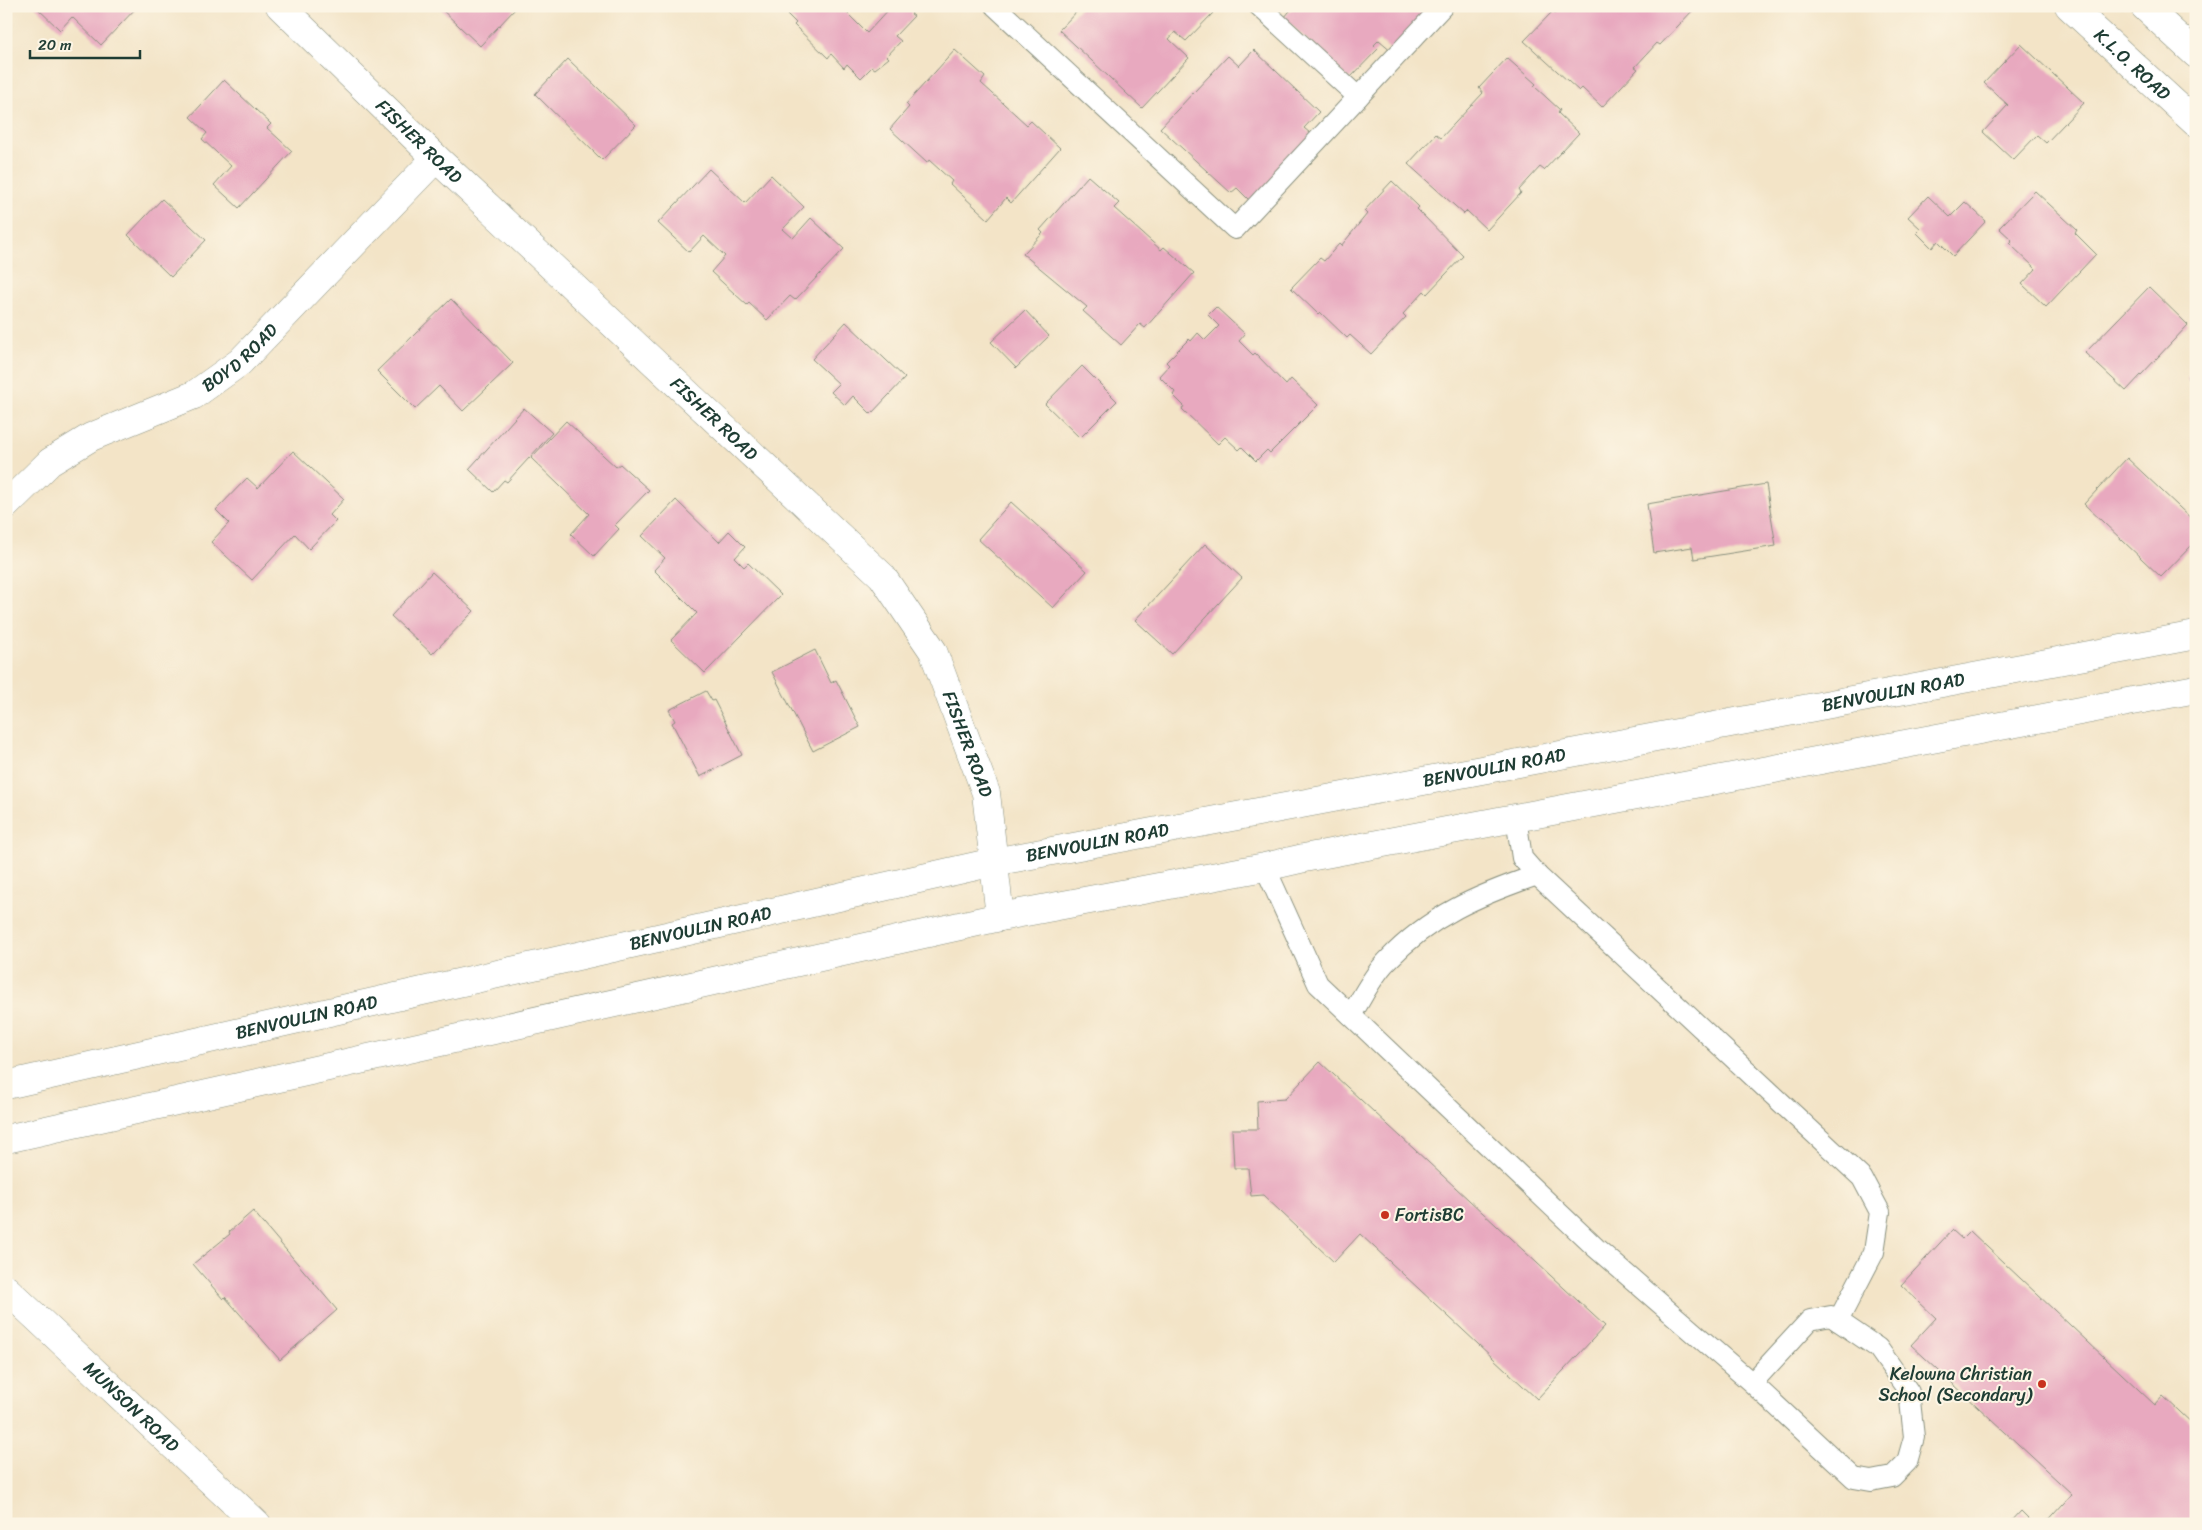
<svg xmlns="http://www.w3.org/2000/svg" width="2202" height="1530" viewBox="0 0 2202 1530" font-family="Sriracha,sans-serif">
  <rect width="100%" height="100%" fill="#fcf5e5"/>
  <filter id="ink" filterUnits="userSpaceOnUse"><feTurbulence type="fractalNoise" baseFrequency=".02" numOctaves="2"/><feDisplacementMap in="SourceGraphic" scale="10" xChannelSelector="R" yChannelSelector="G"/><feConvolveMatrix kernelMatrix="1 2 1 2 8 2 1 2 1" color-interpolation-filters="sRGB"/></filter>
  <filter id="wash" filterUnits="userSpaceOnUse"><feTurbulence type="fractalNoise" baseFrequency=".0096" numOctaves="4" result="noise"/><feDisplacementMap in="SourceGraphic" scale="20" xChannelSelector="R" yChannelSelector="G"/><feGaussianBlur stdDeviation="1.12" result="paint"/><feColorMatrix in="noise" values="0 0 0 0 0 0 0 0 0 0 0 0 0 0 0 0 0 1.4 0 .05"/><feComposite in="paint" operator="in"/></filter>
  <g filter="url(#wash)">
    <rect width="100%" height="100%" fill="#f3e4c7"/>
    <g id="blocks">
      <g fill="#e8a9bf">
        <path d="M35,6h103l-37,39 -29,-28 -12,13z"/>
        <path d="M438,6h74l3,3 -35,37z"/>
        <path d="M785,6h67l-6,6 21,21 25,-27h15l6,6 -2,2 3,2 -19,20 6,5 -14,15 2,2 -14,11 -3,-2 -11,11 -14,-14 -3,4 -13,-14 -3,4 -34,-33 2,-2 -14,-14z"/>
        <path d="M1082,6h123l8,7 -27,28 -11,-9 -6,7 20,19 -47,50 -83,-78z"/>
        <path d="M1294,6h141l-43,45 -13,-11 -5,5 4,4 -29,30 -65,-61z"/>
        <path d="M1562,6h131l2,2 -35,37 -3,-2 -22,24 3,2 -36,38 -20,-19 -3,3 -55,-50 29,-30 2,2z"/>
        <path d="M2021,44l63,59 -38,40 -9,-8 -24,25 -30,-28 25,-27 -24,-22z"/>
        <path d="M955,50l30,27 -4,6 46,42 4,-4 29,27 -49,55 -5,-5 -18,21 -38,-35 2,-3 -23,-21 -2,3 -37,-34 19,-22 -3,-3z"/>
        <path d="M1254,50l65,62 -15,16 12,10 -63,66 -16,-16 -6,5 -71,-65 68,-72 11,10z"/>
        <path d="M1507,58l29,26 -2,2 26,24 -2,3 21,20 -35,37 -4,-3 -21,23 2,3 -34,37 -20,-19 -3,3 -56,-50 28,-30 5,4 42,-45 -4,-5z"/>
        <path d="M568,59l68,66 -34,35 -67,-66z"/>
        <path d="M224,80l47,44 -4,4 25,23 -53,57 -25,-23 17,-19 -29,-27 5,-6 -17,-16z"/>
        <path d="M709,169l36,34 26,-28 33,32 -21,22 10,9 18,-20 33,31 -49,51 -5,-4 -23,24 -18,-17 -2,2 -36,-33 14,-16 -21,-20 -15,16 -31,-29z"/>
        <path d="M1088,176l31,27 -5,5 47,42 3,-3 30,26 -49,55 -5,-4 -19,21 -38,-34 4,-4 -64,-53 20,-21 -3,-3z"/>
        <path d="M1392,181l27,26 -2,2 46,47 -36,38 -3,-3 -21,23 3,3 -35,37 -21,-19 -3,3 -27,-26 -2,2 -27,-26 29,-30 4,3 15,-17 2,2 26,-32 -3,-3z"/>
        <path d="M2035,191l42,39 -2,3 21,21 -50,53 -24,-23 14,-15 -27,-26 3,-3 -13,-12z"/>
        <path d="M1928,196l22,21 15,-15 21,19 -33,35 -15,-15 -6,7 -15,-15 4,-4 -13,-12z"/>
        <path d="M162,199l44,41 -35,37 -43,-42z"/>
        <path d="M2149,287l39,38 -62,66 -41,-38z"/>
        <path d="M451,299l62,64 -50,48 -24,-25 -24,23 -38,-38z"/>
        <path d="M1216,307l29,27 -6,7 14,14 2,-2 31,32 5,-6 27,26 -48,48 -3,-3 -11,11 -14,-14 -3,3 -14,-13 -7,7 -36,-35 2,-3 -11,-11 2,-3 -16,-16 10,-11 -3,-3 23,-23 2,2 7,-8 7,7 14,-14 -11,-11z"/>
        <path d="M1025,310l24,26 -33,32 -25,-26z"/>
        <path d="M846,322l59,56 -34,36 -18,-18 -8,9 -14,-13 8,-8 -27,-25z"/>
        <path d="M1082,366l35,35 -37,37 -35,-34z"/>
        <path d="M2196,369v18l-9,-9z"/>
        <path d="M524,408l28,25 -45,49 -3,-2 -11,12 -24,-23z"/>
        <path d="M566,421l50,46 4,-3 29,26 -34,35 4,4 -25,27 -23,-22 18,-20 -58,-56z"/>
        <path d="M293,451l51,48 -14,16 6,6 -27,28 -14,-15 -43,46 -41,-38 18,-19 -13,-13 31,-32 11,10z"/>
        <path d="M2127,458l69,65v18l-35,36 -77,-73z"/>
        <path d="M1766,484l10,62 -82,13 -2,-12 -38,6 -7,-49z"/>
        <path d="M676,500l43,42 10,-11 16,16 -10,11 9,9 4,-4 33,32 -76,78 -34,-33 26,-27 -43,-43 11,-12 -23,-22z"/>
        <path d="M1011,502l76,69 -34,37 -75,-69z"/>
        <path d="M1205,544l37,34 -70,76 -37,-34z"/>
        <path d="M432,572l42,39 -42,43 -41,-38z"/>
        <path d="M815,650l16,33 5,-3 24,47 -47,24 -41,-79z"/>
        <path d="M706,691l6,10 2,-1 28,55 -42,22 -28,-54 3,-2 -6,-11z"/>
        <path d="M1320,1062l285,264 -68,73 -177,-165 -26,28 -71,-67 -12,1 -3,-28h-14l-2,-39h26l-1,-28 28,-2z"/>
        <path d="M253,1211l84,99 -57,50 -55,-63 -2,2 -30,-35 37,-30 -1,-2z"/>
        <path d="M1952,1230l10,9 8,-8 185,174 8,-9 33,31v97h-151l27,-30 -161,-149 25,-27 -35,-33z"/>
        <path d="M2021,1511l13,13h-25z"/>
      </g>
    </g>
  </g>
  <g filter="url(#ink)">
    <use href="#blocks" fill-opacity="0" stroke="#89907e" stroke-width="1"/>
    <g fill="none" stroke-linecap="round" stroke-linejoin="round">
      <defs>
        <g id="lane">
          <path d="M995,6l240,223 208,-223"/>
          <path d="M1259,6l99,91"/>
          <path d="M1516,818l6,40 15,17 325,303 18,34 -6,40 -36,69"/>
          <path d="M1265,867l53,117 278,264 156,135 102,95 17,3 21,-4 15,-15 7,-25 -5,-45 -31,-44 -47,-32 -21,4 -58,63"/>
          <path d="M1351,1015c11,-17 21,-39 36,-54 43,-46 92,-66 150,-86"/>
        </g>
        <g id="street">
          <path id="s1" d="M280,6l156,152 446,418 51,75 53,142 14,124"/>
          <path id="s2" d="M6,505l44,-43 41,-25 103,-42 46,-33 196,-204"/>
          <path id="s3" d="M6,1289l251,235"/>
        </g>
        <g id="secondary">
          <path id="s4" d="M2069,6l127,117"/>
          <path d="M2144,6l52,48"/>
          <path id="s5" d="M6,1085l988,-223 1202,-227"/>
          <path d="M6,1139l994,-222 265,-50 39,-9 892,-169"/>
        </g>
      </defs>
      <use href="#lane" stroke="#89907e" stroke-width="22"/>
      <use href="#street" stroke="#89907e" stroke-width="29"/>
      <use href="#secondary" stroke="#89907e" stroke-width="29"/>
      <use href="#lane" stroke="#fff" stroke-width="20"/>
      <use href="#street" stroke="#fff" stroke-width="28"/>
      <use href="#secondary" stroke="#fff" stroke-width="28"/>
    </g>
  </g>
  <g fill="#c8321e" stroke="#fcf5e5" stroke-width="2">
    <circle cx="1385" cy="1215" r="5"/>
    <circle cx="2042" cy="1384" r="5"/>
  </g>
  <g text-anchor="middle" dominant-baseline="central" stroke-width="4" stroke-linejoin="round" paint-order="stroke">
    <g font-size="18" fill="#1f3d34" stroke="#fcf5e5">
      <text stroke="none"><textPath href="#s4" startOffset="86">K.L.O. ROAD</textPath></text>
      <text stroke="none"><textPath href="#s1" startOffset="194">FISHER ROAD</textPath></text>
      <text stroke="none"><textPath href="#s2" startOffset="280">BOYD ROAD</textPath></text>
      <text stroke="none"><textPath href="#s1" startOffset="599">FISHER ROAD</textPath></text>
      <text stroke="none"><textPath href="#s5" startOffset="1928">BENVOULIN ROAD</textPath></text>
      <text stroke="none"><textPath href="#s1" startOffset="1019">FISHER ROAD</textPath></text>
      <text stroke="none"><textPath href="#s5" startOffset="1522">BENVOULIN ROAD</textPath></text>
      <text stroke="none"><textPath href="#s5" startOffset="1118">BENVOULIN ROAD</textPath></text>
      <text stroke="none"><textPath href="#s5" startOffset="712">BENVOULIN ROAD</textPath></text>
      <text stroke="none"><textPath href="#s5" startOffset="308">BENVOULIN ROAD</textPath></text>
      <text stroke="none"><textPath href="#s3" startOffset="172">MUNSON ROAD</textPath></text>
    </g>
    <g font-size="18" fill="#1f3d34" stroke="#fcf5e5" text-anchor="start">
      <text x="1395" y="1215">FortisBC</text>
      <text x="2032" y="1374" text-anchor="end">Kelowna Christian<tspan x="2032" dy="21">School (Secondary)</tspan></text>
    </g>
  </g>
  <rect width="2202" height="1530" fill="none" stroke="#fcf5e5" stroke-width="25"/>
  <path d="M30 50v8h110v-8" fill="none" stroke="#1f3d34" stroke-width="2.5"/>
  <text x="38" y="50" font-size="15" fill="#1f3d34" stroke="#fcf5e5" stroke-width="4" paint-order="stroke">20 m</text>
</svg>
